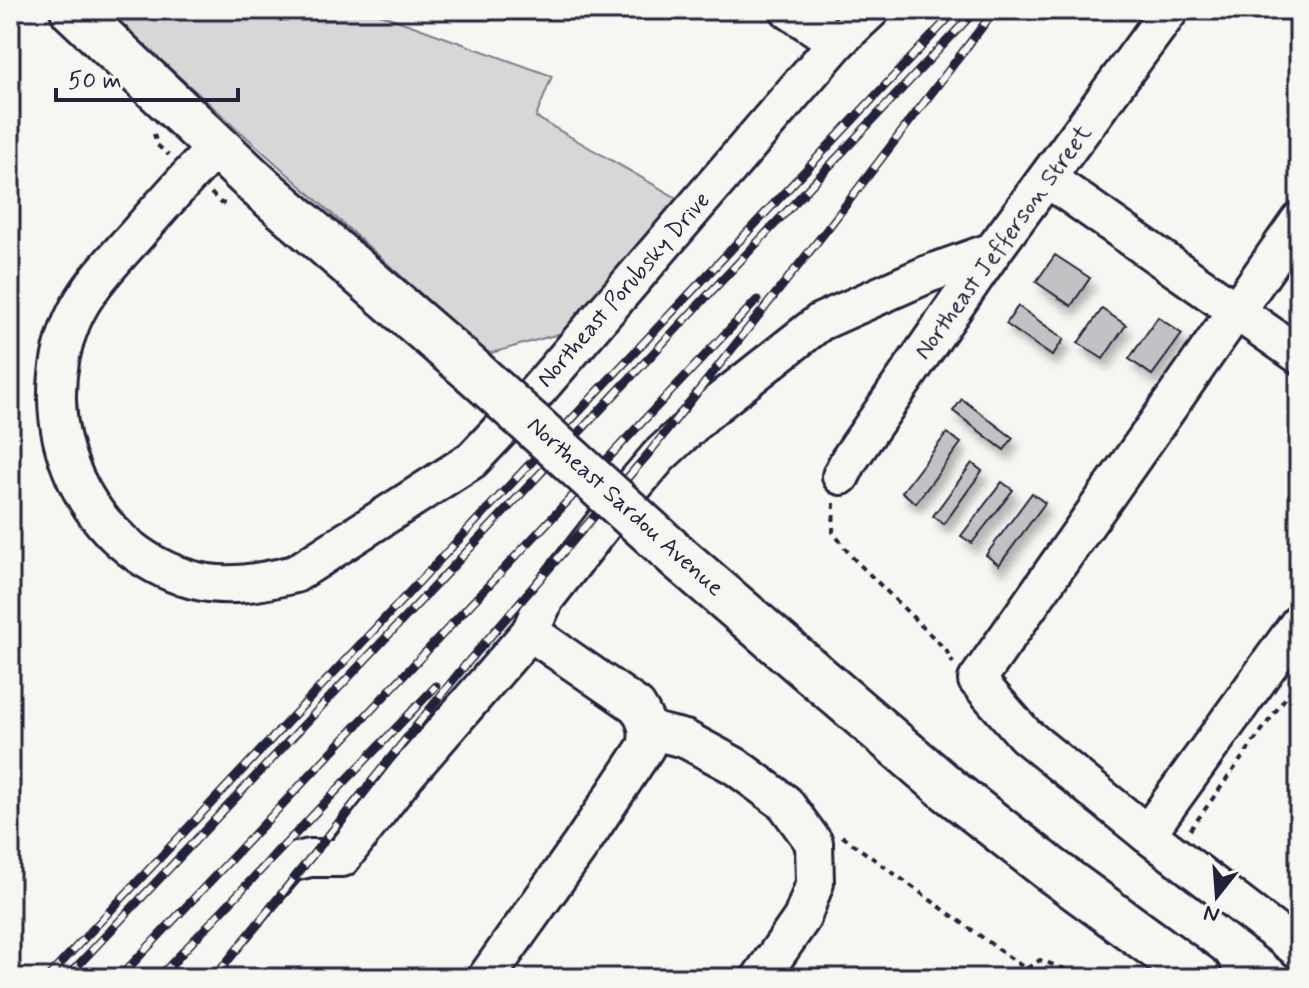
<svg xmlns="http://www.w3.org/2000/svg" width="1309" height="988" viewBox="0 0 1309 988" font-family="Mynerve,sans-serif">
  <defs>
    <filter id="shadow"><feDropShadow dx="5" dy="9" stdDeviation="4" flood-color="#0004"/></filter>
  </defs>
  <rect width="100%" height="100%" fill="#f6f6f2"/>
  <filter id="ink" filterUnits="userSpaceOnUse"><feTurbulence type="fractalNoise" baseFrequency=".0125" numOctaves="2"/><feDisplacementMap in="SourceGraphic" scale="16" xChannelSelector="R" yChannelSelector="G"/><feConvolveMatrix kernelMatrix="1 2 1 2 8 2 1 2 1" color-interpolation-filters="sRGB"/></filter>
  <g filter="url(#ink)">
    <path fill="#d7d7d7" stroke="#7c7c89" stroke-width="2" d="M105,10h264l183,66 -16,41 146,84 -113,130 -81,23z"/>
    <g fill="#c2c2c4" stroke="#22223b" stroke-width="2" filter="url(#shadow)">
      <path d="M1055,255l35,23 -19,28 -35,-24z"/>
      <path d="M1018,306l46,33 -12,17 -46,-32z"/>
      <path d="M1102,309l24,16 -23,34 -25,-16z"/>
      <path d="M1158,317l24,17 -30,41 -23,-16z"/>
      <path d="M962,399l51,39 -9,12 -51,-39z"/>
      <path d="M947,433l14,10 -45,60 -14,-11z"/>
      <path d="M972,463l10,8 -38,53 -11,-8z"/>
      <path d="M1002,482l11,8 -41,53 -11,-7z"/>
      <path d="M1032,493l13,10 -46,62 -13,-10z"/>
    </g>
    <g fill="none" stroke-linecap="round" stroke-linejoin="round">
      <defs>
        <g id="minor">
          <path d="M789,10l48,32"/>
          <path d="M216,148c-27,27 -53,56 -78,85 -24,27 -52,55 -66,88 -44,103 12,229 121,259 34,9 69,2 102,-6l177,-114 66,-70 299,-348 34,-32"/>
          <path d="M1048,179l251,176"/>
          <path d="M1299,221l-322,459 48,55 122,99 152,116"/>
          <path d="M841,476l8,-16 144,-209 177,-241"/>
          <path d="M648,730l37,9 50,27 50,37 29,40 1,40 -13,35 -42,60"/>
          <path d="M1147,834l152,-211"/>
          <path d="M190,978l99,-115 21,-5h32l65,-84 123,-142 15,-33 86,-110 28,-33 46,-43 115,-91 108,-48 65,-23"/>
          <path d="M486,978l94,-132 66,-99c4,-17 0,-27 -9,-41l-107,-74"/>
        </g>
        <g id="major">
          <path d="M73,10l185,175 216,187"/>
          <path d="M678,557l271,233 101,79 149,109"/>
        </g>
      </defs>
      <use href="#minor" stroke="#22223b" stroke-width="42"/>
      <use href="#major" stroke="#22223b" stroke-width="50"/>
      <g stroke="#22223b" stroke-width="4" stroke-dasharray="6 6" stroke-linecap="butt">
        <path d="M154,134l3,11 12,10"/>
        <path d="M211,193l10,10 5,1"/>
        <path d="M834,503l-1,29 18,24 95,94 7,13"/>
        <path d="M1190,830l109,-151"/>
        <path d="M842,836l184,133 14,-9 28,10 14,8"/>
        <path d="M1018,978l8,-9"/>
      </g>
      <use href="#minor" stroke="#f6f6f2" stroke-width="36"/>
      <use href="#major" stroke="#f6f6f2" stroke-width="44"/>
      <defs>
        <g id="rail">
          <path d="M47,978l909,-968"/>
          <path d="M66,978l910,-968"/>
          <path d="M119,978l638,-678"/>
          <path d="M158,978l278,-292"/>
          <path d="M214,978l248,-309 187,-216 176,-221 170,-222"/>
        </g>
      </defs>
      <use href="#rail" stroke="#22223b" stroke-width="9"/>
      <use href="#rail" stroke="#f6f6f2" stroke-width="6" stroke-dasharray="18" stroke-linecap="butt"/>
      <defs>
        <path id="major-bridge" d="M474,372l204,185"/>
      </defs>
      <use href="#major-bridge" stroke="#22223b" stroke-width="50" stroke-linecap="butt"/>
      <use href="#major-bridge" stroke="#f6f6f2" stroke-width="44"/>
    </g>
  </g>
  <g text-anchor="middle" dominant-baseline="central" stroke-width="6" stroke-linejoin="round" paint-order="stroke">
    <g font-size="24" fill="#22223b" stroke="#f6f6f2">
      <text transform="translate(1003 242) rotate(-54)">Northeast Jefferson Street</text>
      <text transform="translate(624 290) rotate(-49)">Northeast Porubsky Drive</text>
      <text transform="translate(625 507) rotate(42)">Northeast Sardou Avenue</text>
    </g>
  </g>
  <rect width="1309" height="988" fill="none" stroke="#f6f6f2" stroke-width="40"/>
  <rect x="20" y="20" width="1269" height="948" fill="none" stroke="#22223b" stroke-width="3" filter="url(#ink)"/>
  <g transform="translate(1217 896) rotate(197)" stroke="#f6f6f2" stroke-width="6" paint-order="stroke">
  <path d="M0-6L14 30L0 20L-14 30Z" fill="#22223b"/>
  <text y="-12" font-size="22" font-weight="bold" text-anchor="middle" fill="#22223b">N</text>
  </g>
  <path d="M56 88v12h182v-12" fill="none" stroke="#22223b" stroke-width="4"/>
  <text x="68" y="88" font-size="24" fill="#22223b" stroke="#f6f6f2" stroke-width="6" paint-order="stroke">50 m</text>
</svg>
